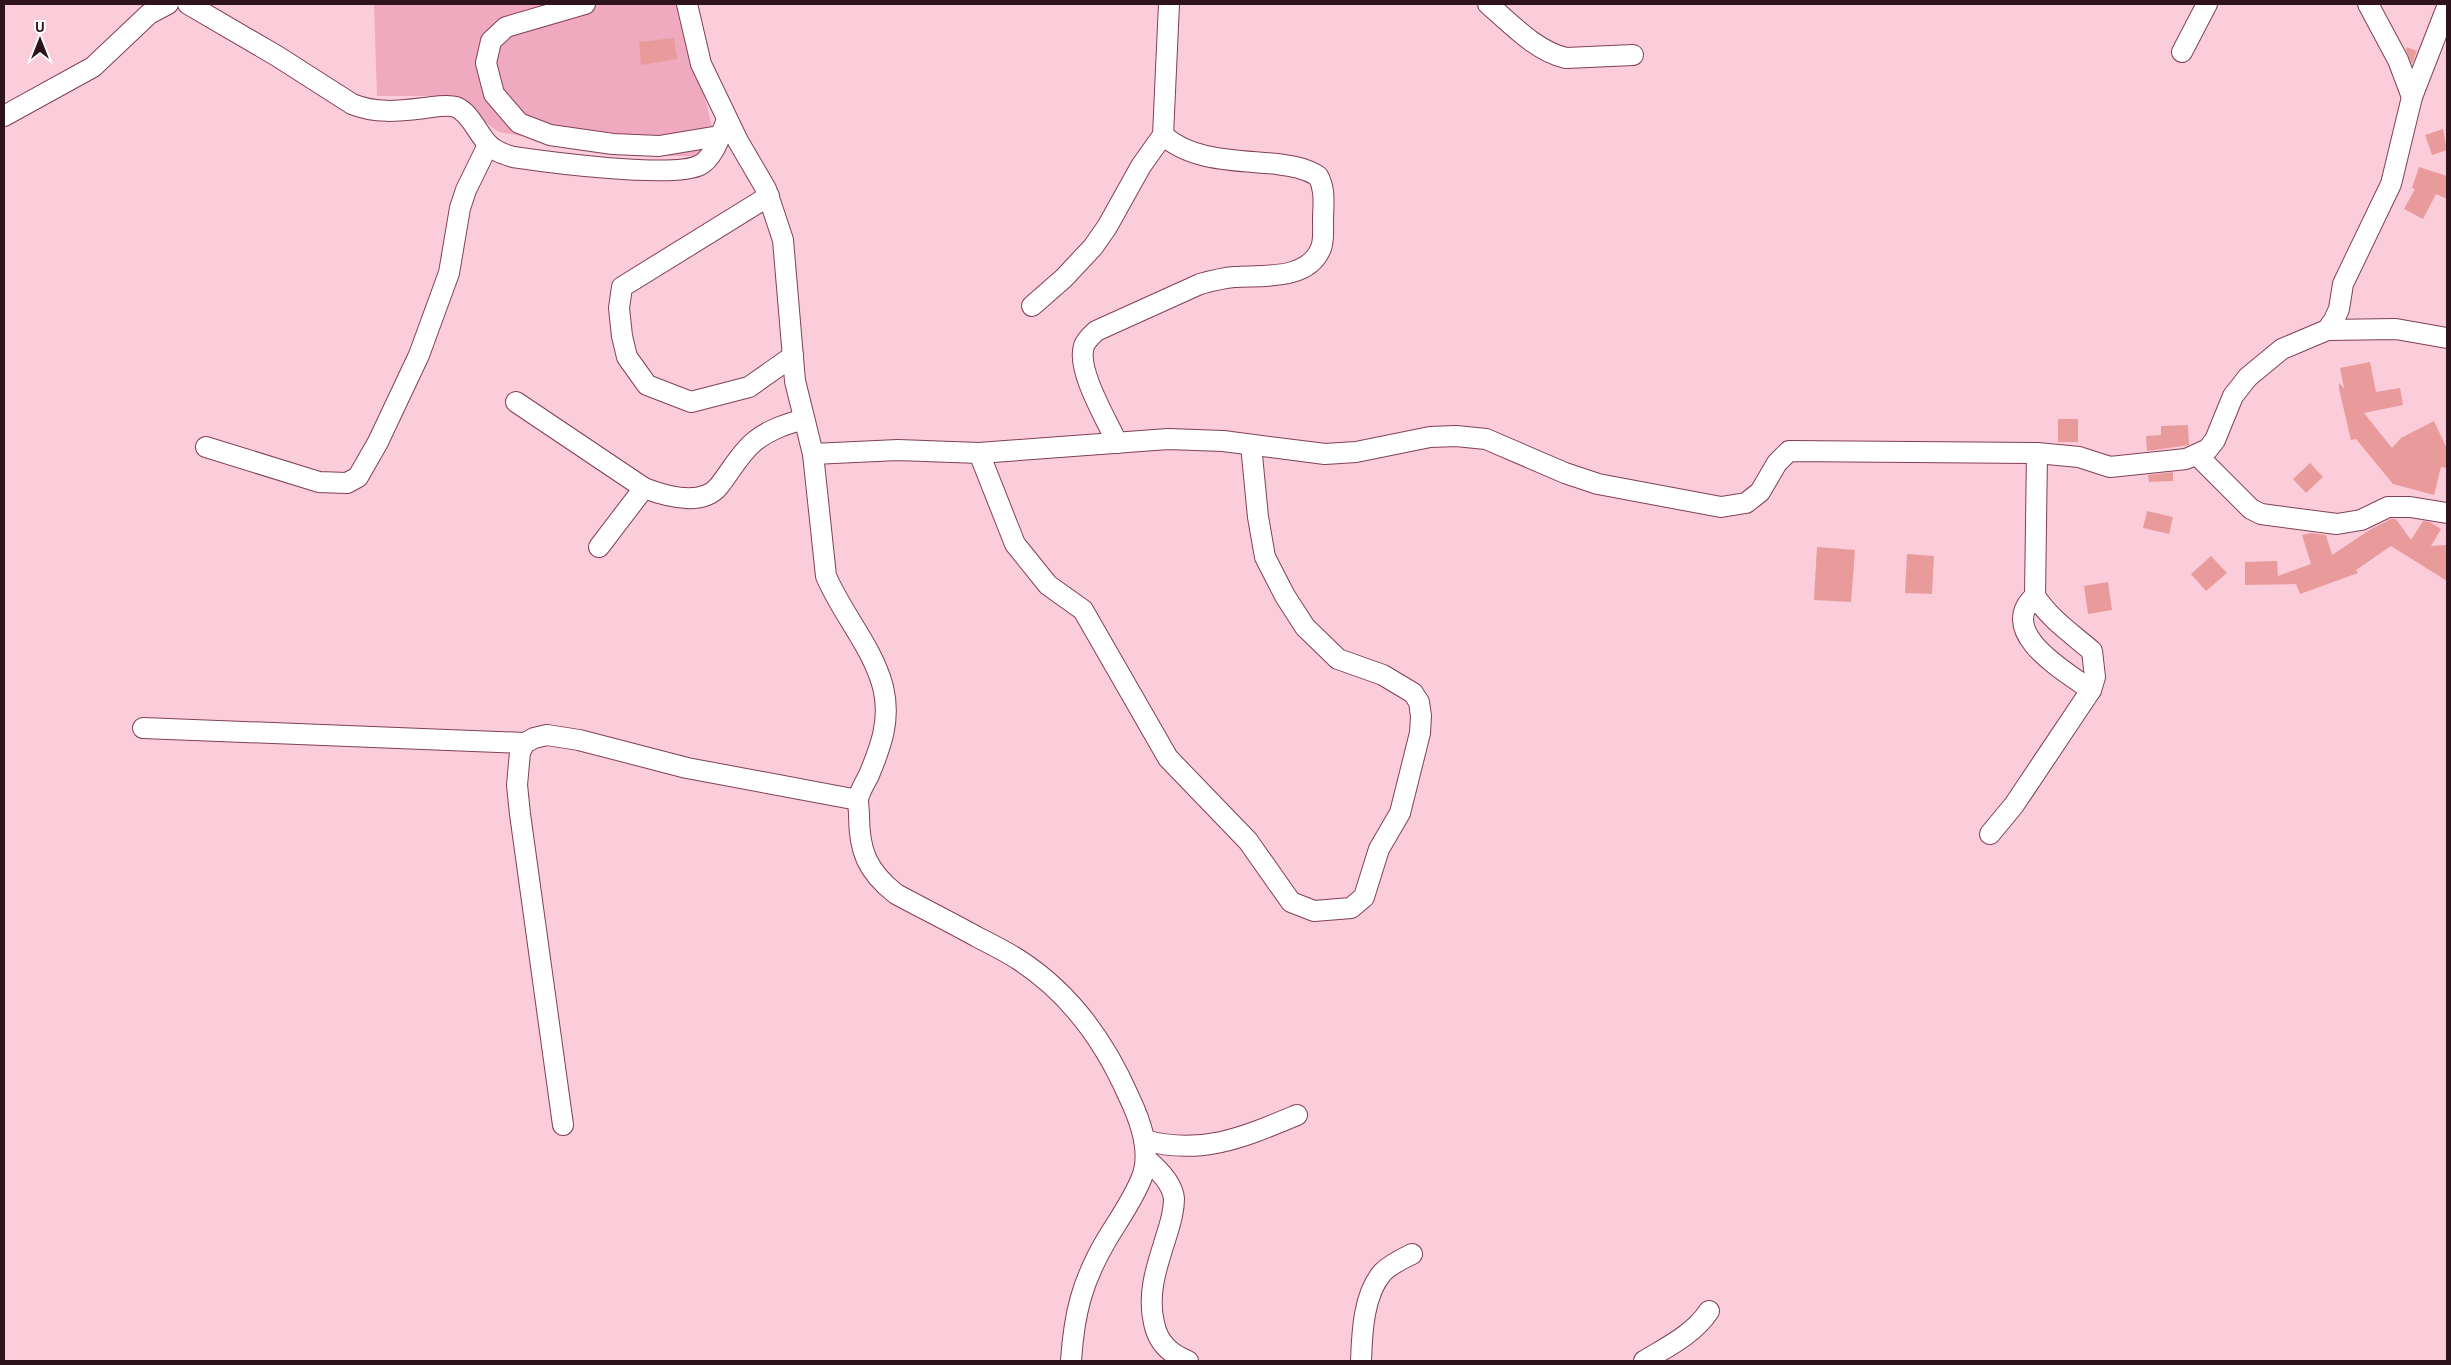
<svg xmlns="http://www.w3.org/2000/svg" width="2451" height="1365" viewBox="0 0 2451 1365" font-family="Ubuntu,sans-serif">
  <rect width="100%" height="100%" fill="#fbccd9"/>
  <path fill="#efaac0" d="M374,4h308l31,127 -12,25h-47l-77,-10 -78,-14 -52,-36h-70z"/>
  <g fill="#e99b9b">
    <path d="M674,38l3,21 -36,6 -2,-23z"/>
    <path d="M2407,47l10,4 -5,13 -6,-14z"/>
    <path d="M2443,129l4,21 -15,5 -7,-20z"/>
    <path d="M2419,167l28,9v23l-11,-5 -13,25 -19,-10 11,-20 -3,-1z"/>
    <path d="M2370,362l6,30 24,-4 3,17 -39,8 28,35 9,-10 33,-17 13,28v19l-6,-1 -7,28 -41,-11 -37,-45 -5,1 -12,-51v-6l5,5 -4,-20z"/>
    <rect x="2058" y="419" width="20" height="23"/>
    <path d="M2188,425l1,20 -42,6 -1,-15 15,-1v-9z"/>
    <path d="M2310,463l13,14 -17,16 -13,-14z"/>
    <path d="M2173,472v9l-24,1 -1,-7z"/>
    <path d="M2147,511l26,6 -4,17 -26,-6z"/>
    <path d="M2391,519h5l15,21 12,-19 7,1 11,7 -10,17 16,-1v36l-56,-35 -35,24 2,3 -58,21 -4,-10 -51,1v-23l32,-1 1,15 33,-12 -9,-29 10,-2 14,2 6,20 39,-26z"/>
    <path d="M1817,547l38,3 -4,52 -37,-2z"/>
    <path d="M1907,554l27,2 -2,38 -27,-1z"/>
    <path d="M2211,556l16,17 -21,18 -15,-17z"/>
    <path d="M2108,582l4,28 -24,4 -4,-28z"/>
  </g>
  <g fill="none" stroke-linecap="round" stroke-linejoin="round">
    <defs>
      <g id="minor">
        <path d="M188,4l89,52 75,48c24,10 47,7 73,4 9,-1 22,-4 31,-1 15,6 22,28 33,38 7,7 15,9 24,12 34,5 161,22 187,8 14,-7 21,-32 27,-45"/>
        <path d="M585,4l-79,23 -15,14 -5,22 8,31 25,29 31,12 63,9 46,2 60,-10"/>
        <path d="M687,4l14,60 37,77 28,48 17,51 12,141 18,73 13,122c16,38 46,70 57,111 8,33 -2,59 -14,88 -4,8 -10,17 -11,25 0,5 1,10 1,15 0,36 8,56 37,79 28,15 56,29 83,44 14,7 28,14 40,22 51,33 86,82 110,137 11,23 23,54 13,80 -9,23 -23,42 -35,62 -25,42 -33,75 -36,122"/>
        <path d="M1488,4c23,20 48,47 78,54l67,-3"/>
        <path d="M2368,4l30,56 14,37"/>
        <path d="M2182,52l25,-48"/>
        <path d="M4,116l89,-49 56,-53 19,-10"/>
        <path d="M769,196l-147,91 -3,21 3,28 5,21 20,28 44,17 58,-15 44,-31"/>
        <path d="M1032,306l32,-28 29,-31 14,-20 34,-61 22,-31 6,-131"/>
        <path d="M2327,330l69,-1 51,9"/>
        <path d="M516,402l128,86c21,8 58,19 75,-2 12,-15 21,-33 36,-45 15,-12 32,-17 49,-22"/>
        <path d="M1117,443c-10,-23 -41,-73 -33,-97 2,-6 7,-10 12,-15l104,-47c11,-3 22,-6 34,-7 28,-2 74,4 87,-29 3,-8 2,-18 2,-27 0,-15 3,-31 -5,-45 -13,-8 -26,-10 -41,-12 -37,-4 -85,-2 -114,-29"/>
        <path d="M206,447l113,35 28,1 11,-6 20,-35 41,-87 30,-82 11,-65 6,-18 22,-45"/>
        <path d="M979,453l36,91 33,41 35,25 85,148 80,83 43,61 23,9 37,-3 13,-11 15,-48 21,-36 20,-80 1,-17 -2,-14 -6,-9 -30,-18 -45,-16 -33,-32 -20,-31 -20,-39 -7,-40 -7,-72"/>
        <path d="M813,454l85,-4 81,3 189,-14 55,2 102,13 31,-2 74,-15 26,-1 30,3 79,34 33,11 123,23 25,-4 14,-11 17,-29 12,-12 248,2 42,4 31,10 76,-8 22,-10 7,-9 18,-44 15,-19 34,-28 45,-19 7,-10 5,-11 4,-25 48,-100 21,-87 35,-90"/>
        <path d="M2197,455l54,54 10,5 76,10 24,-4 27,-13h22l37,6"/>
        <path d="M599,547l45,-59"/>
        <path d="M2035,596c-40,36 31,76 56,94"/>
        <path d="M143,728l382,15"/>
        <path d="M1990,834l24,-29 77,-115 4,-13 -3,-26c-21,-18 -42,-32 -57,-55l2,-143"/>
        <path d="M563,1125l-43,-311 -3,-29 3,-33 5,-9 9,-5 13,-3 32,5 108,28 171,32"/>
        <path d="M1144,1140c57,16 100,-3 153,-25"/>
        <path d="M1146,1159c11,9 27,25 28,40 0,13 -4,26 -8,38 -9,29 -19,56 -12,86 4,20 16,31 34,38"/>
        <path d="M1361,1361c1,-27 2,-67 22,-89 8,-8 19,-13 29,-18"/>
        <path d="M1644,1361c23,-14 50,-27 65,-50"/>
      </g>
    </defs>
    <use href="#minor" stroke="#814057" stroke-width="22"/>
    <use href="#minor" stroke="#fff" stroke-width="20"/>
  </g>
  <rect width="2451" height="1365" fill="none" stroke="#2e121c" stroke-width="10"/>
  <g transform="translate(40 40)" stroke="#fbfbfb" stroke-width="4" paint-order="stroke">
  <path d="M0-4L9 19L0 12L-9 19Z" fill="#2e121c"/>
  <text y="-8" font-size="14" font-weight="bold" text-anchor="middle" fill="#2e121c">U</text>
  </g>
</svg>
